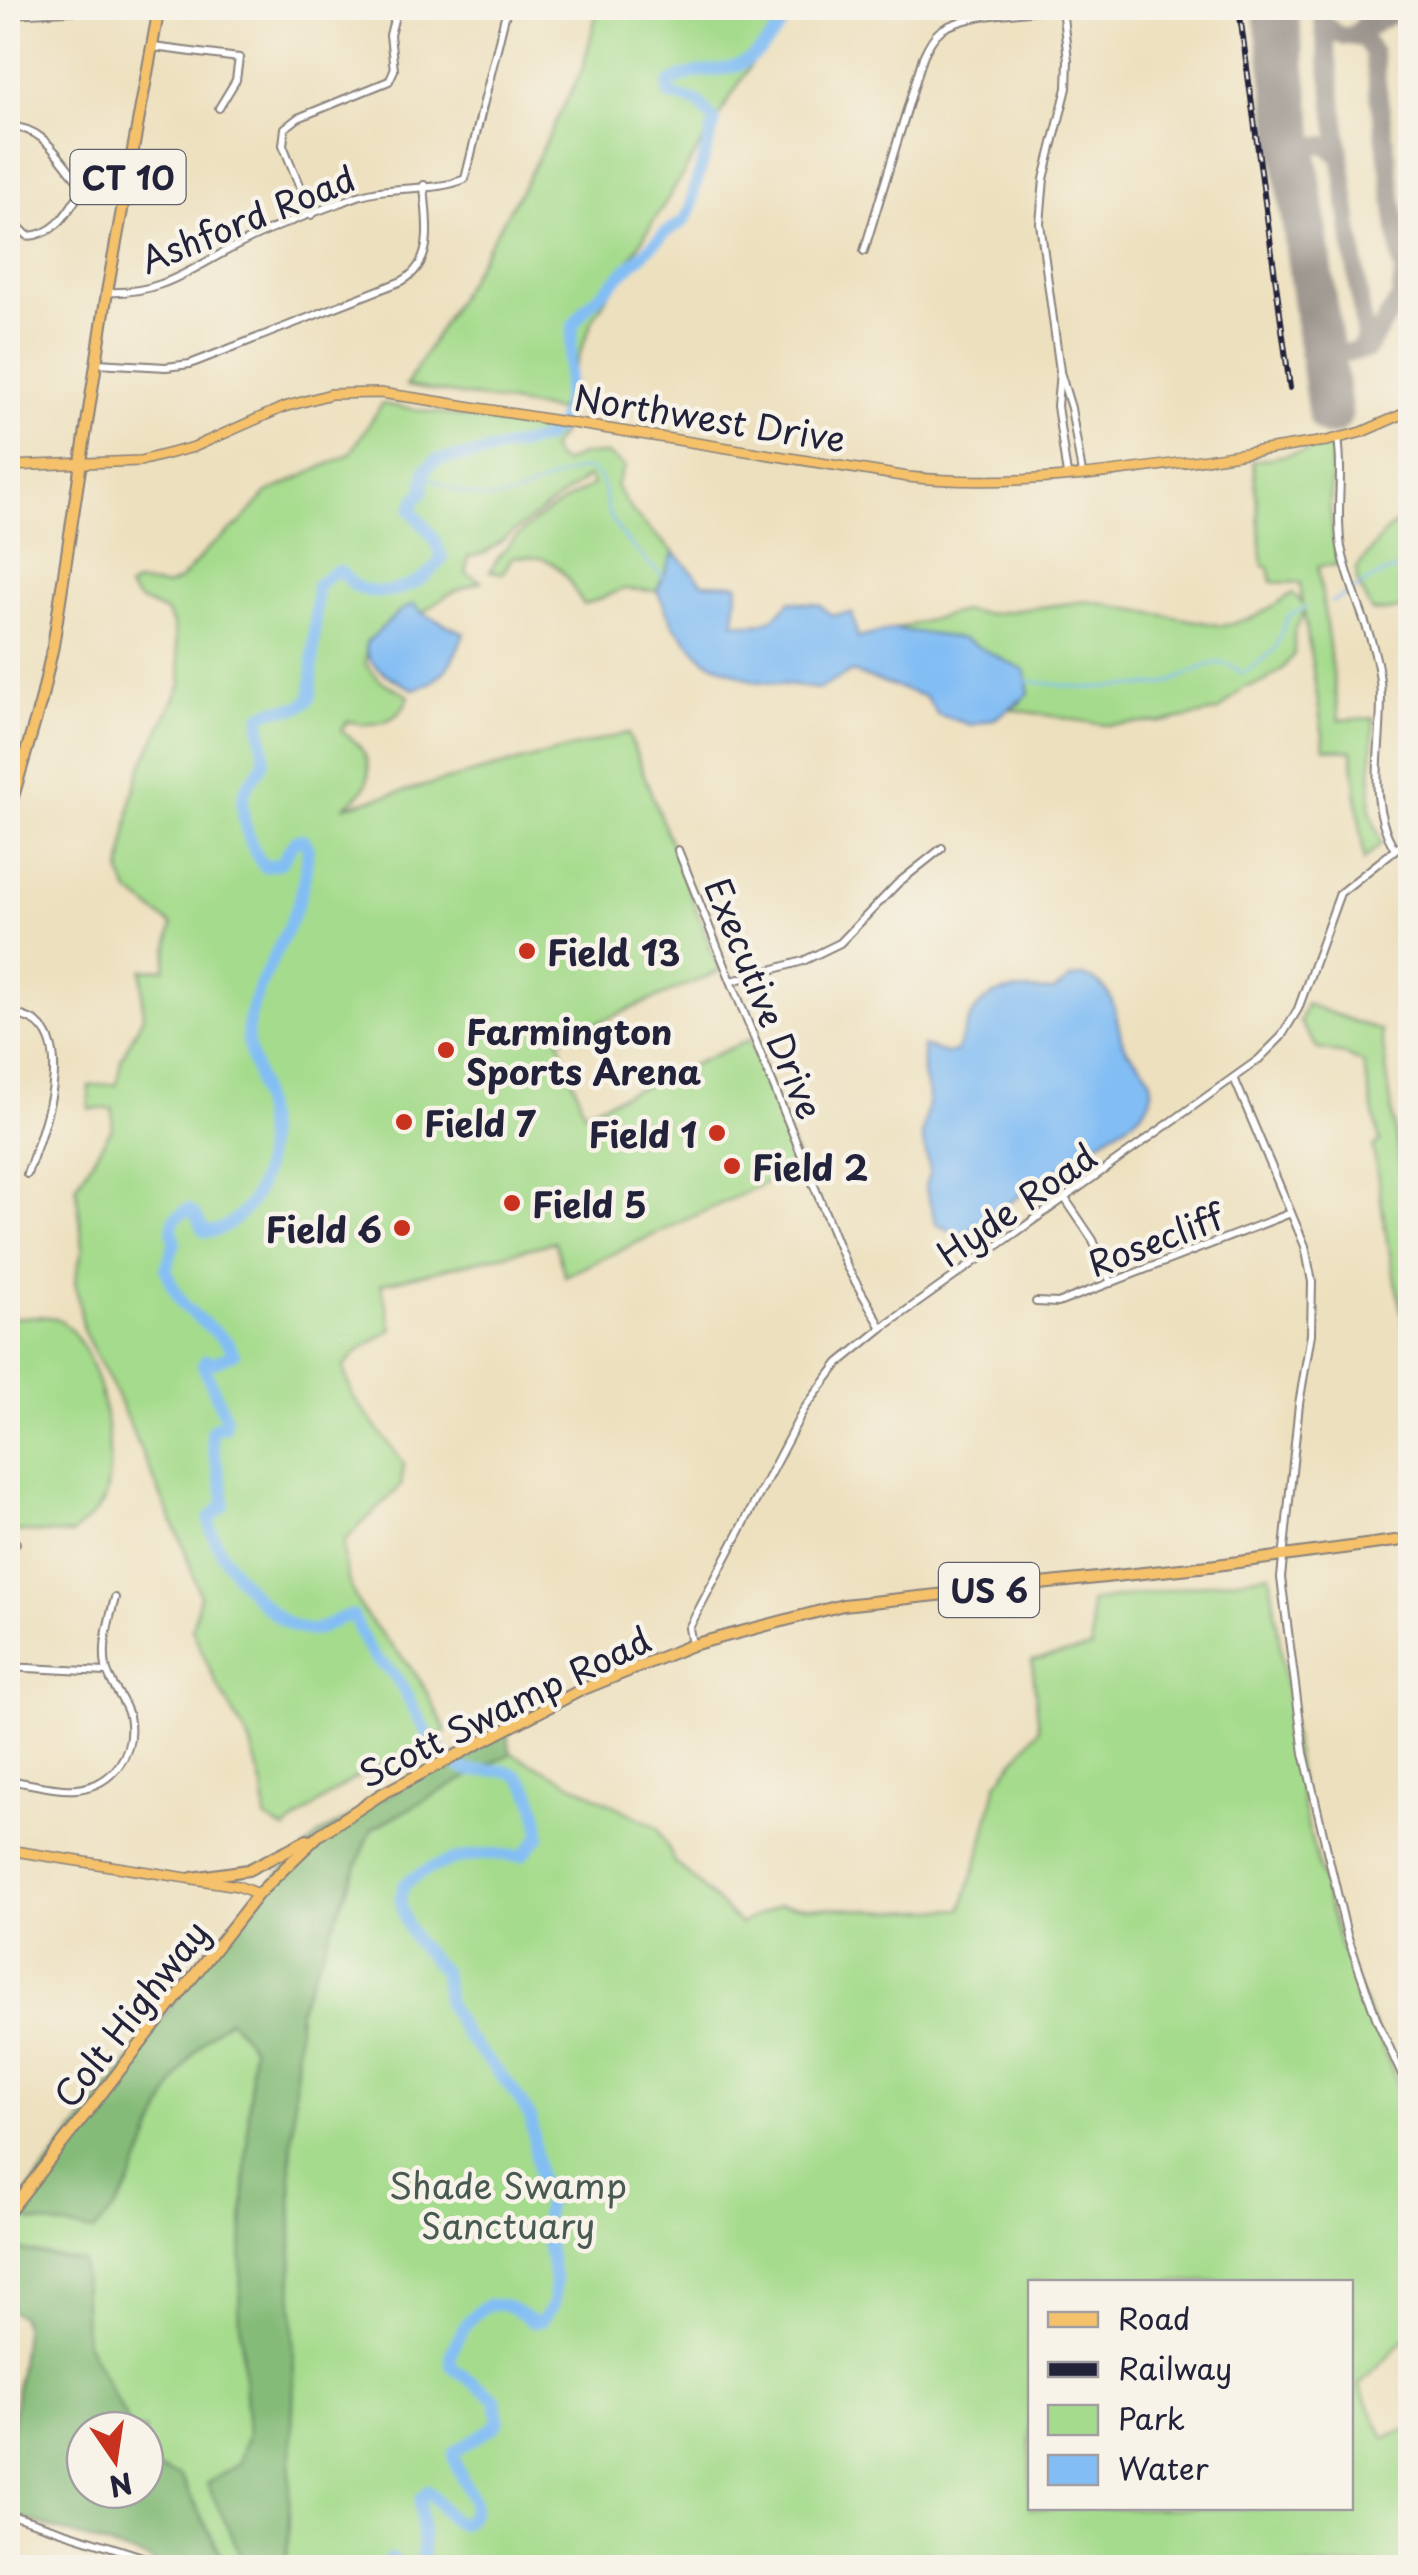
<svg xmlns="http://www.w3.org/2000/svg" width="1418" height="2575" viewBox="0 0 1418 2575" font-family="'Playpen Sans',sans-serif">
  <rect width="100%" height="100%" fill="#f7f3e8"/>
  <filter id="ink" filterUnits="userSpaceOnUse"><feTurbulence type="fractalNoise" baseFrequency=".01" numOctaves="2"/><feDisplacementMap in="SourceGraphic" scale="20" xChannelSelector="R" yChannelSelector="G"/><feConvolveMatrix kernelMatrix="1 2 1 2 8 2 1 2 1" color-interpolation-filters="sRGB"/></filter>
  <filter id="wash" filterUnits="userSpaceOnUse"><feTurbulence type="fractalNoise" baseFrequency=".0048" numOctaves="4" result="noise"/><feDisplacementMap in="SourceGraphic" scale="40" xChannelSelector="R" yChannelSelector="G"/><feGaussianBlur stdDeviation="2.25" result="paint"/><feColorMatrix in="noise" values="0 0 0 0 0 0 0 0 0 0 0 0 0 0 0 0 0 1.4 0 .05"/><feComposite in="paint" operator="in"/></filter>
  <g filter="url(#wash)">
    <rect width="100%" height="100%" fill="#ede0be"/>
    <g fill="#a5db8c" stroke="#647e64" stroke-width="2.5" fill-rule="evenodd">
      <path d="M598,8h188l-193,311 -35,92 -152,-25 118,-201 59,-117z"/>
      <path d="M382,404l180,29 -12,16 4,8 9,6 18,-8 26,-1 18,13 -9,18c12,27 36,47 58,67l-17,39 -33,-2 -40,16c-24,-36 -26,-52 -72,-48l-9,16 -13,-2c23,-41 63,-64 103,-86l-5,-8 -103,76 -17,4 -2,16 15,8 -32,13 -27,19 -9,-9 -13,7 -34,32v22l15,16 28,15c-10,28 -36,32 -61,25l-7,10c34,21 39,55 2,76l285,-74 92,238 -161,68 25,73 165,-72 51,127 -235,109 -10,-34 -174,42 11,45 -35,23 -14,15 10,30 51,66 -3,23 -57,55c-4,68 44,91 77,141 9,15 17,32 25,49 -22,15 -39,21 -63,32 -36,17 -67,42 -98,67l-19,-11 -3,-31 -13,-46 -35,-61 -23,-52 8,-33 -15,-46 -73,-165 -28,-53 -9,-51 8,-34 -7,-61 36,-58 1,-19h-24v-23l28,-2 4,-24 22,-44 -1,-46 23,-1 7,-44 -43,-33 -8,-19 11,-75 9,-30 41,-85 -9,-59 -7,-12 -27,-12 -11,-11 8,-6 30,3 14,-6 29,-32 29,-23 29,-32 83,-39z"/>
      <path d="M1329,447l3,4 -2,58 8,56 -20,1 21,154 35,-2 -4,91 11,35 -17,16 -12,-109 -27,-3 -21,-136 -10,20v22l-11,14 -19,14 -21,6 -24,23 -54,11 -60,3 -95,-16 11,-7 -126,-73 67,-18 26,3 99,-13 136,25 32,-9 38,-24 9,10 -2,-20 -28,-1 -3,-15 -6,-1 -10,-105z"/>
      <path d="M1410,518v91c-14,-2 -24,5 -39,2l-14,-30v-13c14,-16 31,-47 53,-50z"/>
      <path d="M1306,1004l75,27 29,210v113l-23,-114 -14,-93 7,-5 -17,-79 -19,-9 -26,-5 -18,-27z"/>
      <path d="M8,1318c14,0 40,-5 52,3 41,24 59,136 44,179 -5,12 -22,24 -31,34l-65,-3z"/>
      <path d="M1270,1574l33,234 35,132 72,173v221l-51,51 25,53 26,-11v140h-1231l-34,-77v-60h-44l-49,-173 -44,-9v-31l49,4 315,-392 139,-76 146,74 18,35 65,62 39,-19 112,6 71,-2 19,-59 16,-67 42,-54 -7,-68 60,-13 -2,-46zM1030,2282h320v226h-320z"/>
    </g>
    <g fill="#84bb78" stroke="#536e5a" stroke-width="2.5">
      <path d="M506,1728l5,25 -139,76 -73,179 -8,154 3,219 -7,186h-40l-40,-83 32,-21 9,-29 -9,-126 13,-261 -23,-28c-60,42 -73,116 -105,177 -7,13 -20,25 -30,36l-86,-15 250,-323 61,-59z"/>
      <path d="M8,2248l75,14 2,78 47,90h-47v60h60v-35l6,12 29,9 48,91h-69l-8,-7 -143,-46v-51l16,-133 -4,-15 -12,-5z"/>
    </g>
    <g fill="#82bdf4" stroke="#527098" stroke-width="2.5">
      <path d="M674,552l29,31 35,1 -4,38c27,6 39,0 56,-21l30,4 11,10 21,-2 6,25 37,-9 68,10 62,32 4,23 -33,24 -25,7 -34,-11 -11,-17 -75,-25 -32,17 -65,-8 -49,-21 -31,-34 -17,-35z"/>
      <path d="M414,604l8,9 42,20c-11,29 -20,49 -51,56 -19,-10 -50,-23 -47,-46l34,-32z"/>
      <path d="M1083,976c34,9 31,37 39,64 4,14 17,20 24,31 19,29 -11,50 -33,61l-152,104 -25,-12 -11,-38 5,-15 -8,-35 7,-39 -6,-22v-29l23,7 10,-1c6,-13 9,-27 17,-38 19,-30 52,-24 81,-23l16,-12z"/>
    </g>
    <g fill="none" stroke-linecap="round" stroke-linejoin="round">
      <g stroke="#82bdf4" stroke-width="2.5">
        <path d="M424,474c24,15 52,28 81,24 22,-3 71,-37 87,-27 14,8 12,29 17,42 10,25 36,46 55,65"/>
        <path d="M1332,602c27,-12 48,-34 78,-34"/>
        <path d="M1026,681l61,7 72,-3c32,-4 53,-39 84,-11l31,-23 14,-35 18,-9"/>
      </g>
      <g stroke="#82bdf4" stroke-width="12">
        <path d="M383,2568l8,-9 12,9"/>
        <path d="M420,2568c7,-21 -2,-48 1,-70l7,-7c12,10 18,28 33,33 33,-20 -9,-46 -7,-72l40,-25 5,-7 -3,-20 -45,-34c-2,-13 3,-19 9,-31 19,-36 41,-39 72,-13l9,-1 12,-15 2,-26 -11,-52 4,-33 -10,-21 -7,-56 -20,-31 -45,-51 -18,-31 -5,-34 -27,-29 -10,-19 -6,-23 4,-15c23,-19 55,-29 85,-31 12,0 22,3 34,1l17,-19c-1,-21 -5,-42 -20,-58 -16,-16 -42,0 -60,-11 -32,-19 -44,-58 -63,-88 -7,-11 -20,-17 -27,-28 -7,-10 -11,-24 -17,-35 -20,-1 -27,19 -51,13 -34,-8 -91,-77 -93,-110l15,-14c1,-26 -14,-49 -12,-75l5,-4 7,2 2,-10 -23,-53 3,-5 6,3 22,-9 -6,-11 -44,-37 -12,-21 -6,-16 9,-27 -3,-12 2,-11 14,-10 8,6 8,16c15,2 23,-5 34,-14 37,-32 30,-95 20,-138 -4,-17 -13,-33 -10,-52 7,-43 34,-80 49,-121 7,-19 10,-40 11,-60l-5,-7 -8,1 -14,23 -16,4c-14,-15 -28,-57 -20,-76 4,-13 19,-19 19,-35 0,-14 -5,-25 -3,-40 17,-14 38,1 50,-20l6,-110 13,-12 9,-3c7,5 11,12 18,16 30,14 68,-3 85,-29l-8,-20 -23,-28 5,-12 7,-6 2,-22 11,-10 38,-5 70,-16 15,-14 6,-15 8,-85 13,-17 80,-76 18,-11 7,-13 3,-18 21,-68 -17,-20 -29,-7v-11c23,-16 38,-10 62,-17 32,-8 45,-38 65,-59"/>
      </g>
      <g stroke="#88817c" stroke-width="18">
        <path d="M1321,8l44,331 -7,12 -36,5"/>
        <path d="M1322,20l14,14 28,5 9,13 30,222 -3,24 -33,52h-3"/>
        <path d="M1358,34l31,-18 8,-8"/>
        <path d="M1344,37c16,-5 24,-12 23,-29"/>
        <path d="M1291,128l11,13 12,3"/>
        <path d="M1297,169l2,-12 13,-12h15l13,12"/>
      </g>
      <path stroke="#88817c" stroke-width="45" d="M1275,8l55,405"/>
    </g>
  </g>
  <g filter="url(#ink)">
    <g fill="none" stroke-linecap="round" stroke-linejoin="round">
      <defs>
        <g id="minor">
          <path d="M1062,8l6,52 -1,28 -23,91 -4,44 20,148 -3,35 10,69"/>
          <path d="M8,14l119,-6"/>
          <path d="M153,47l86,11 -3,22 -17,28"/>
          <path d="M8,127c38,-2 52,36 76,60l23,-18 24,-10"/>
          <path d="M311,215l-28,-70 2,-17 13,-10 91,-37 5,-11 -4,-35 7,-27"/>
          <path d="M8,216l20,20c31,-2 40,-26 56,-49"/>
          <path d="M864,251l59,-194c4,-9 9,-20 17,-26 24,-18 88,-19 118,-23"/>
          <path d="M107,292c53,3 85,-24 129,-46 39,-20 82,-35 122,-50 35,-12 75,-3 107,-17l42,-171"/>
          <path d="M97,363l69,4 24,-3 212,-83c35,-20 24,-62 22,-96"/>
          <path d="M1060,372l11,36 11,65"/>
          <path d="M1338,439c6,35 -3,72 3,108 9,46 34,88 39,134 6,57 -17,115 14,167"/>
          <path d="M678,850l169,417 35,61"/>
          <path d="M732,981l71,-20 37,-18 58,-60 44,-35"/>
          <path d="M8,1011c9,4 21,6 29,12 38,31 3,114 -10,151"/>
          <path d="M1234,1078l71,168 7,36 -1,52 -12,70 -18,174 23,175 43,182 30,85 33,73"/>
          <path d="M1066,1200l27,40 18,43"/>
          <path d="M8,1268l2,1"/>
          <path d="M1036,1302l22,1 233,-90"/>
          <path d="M8,1542l8,1"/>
          <path d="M692,1645l-3,-17 115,-219 35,-46 43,-35 376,-268 23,-23 17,-28 42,-116 70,-55"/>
          <path d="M8,1667l98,5"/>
          <path d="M8,1780c21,3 48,11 69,9 37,-4 59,-37 52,-73 -4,-17 -20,-32 -23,-49 -4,-23 3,-47 9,-69"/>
          <path d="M8,2514l144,46"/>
        </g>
        <g id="major">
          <path d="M8,466l132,-5 54,-14 90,-40 47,-13 49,-1 42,6 486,78c135,15 284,-18 419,-36l35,-9 48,-21"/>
          <path d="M8,1850l230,36 20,8"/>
        </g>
        <g id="highway">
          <path d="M8,814l33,-113 12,-55 54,-354 52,-284"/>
          <path d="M192,1878l56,-8 59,-30"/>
          <path d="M8,2213l250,-319 61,-59 61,-40 201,-105 111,-45 151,-40 366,-39 201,-27"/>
        </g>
      </defs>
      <use href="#minor" stroke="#88817c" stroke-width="10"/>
      <use href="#major" stroke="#88817c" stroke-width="12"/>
      <use href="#highway" stroke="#88817c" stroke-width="14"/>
      <use href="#minor" stroke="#fff" stroke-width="6"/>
      <use href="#major" stroke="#f5c16b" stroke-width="9"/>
      <use href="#highway" stroke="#f5c16b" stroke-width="10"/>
      <defs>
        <path id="rail" d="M1239,8l51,380"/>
      </defs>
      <use href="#rail" stroke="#22223b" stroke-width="6"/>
      <use href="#rail" stroke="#f7f3e8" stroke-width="2.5" stroke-dasharray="8" stroke-linecap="butt"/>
    </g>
  </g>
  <g fill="#c8321e" stroke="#f7f3e8" stroke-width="4">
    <circle cx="527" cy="951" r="10"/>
    <circle cx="446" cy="1050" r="10"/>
    <circle cx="404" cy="1122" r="10"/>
    <circle cx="717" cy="1133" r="10"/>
    <circle cx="732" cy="1166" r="10"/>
    <circle cx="512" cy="1203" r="10"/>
    <circle cx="402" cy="1228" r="10"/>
  </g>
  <g text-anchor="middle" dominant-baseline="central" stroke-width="9" stroke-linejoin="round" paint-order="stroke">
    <g fill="#f7f3e8" stroke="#62616f" stroke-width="2.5">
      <rect x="70.5" y="150" width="115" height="54" rx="8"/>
      <rect x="939" y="1563" width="100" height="54" rx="8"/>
    </g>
    <g font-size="32" font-weight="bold" fill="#22223b">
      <text x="128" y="177">CT 10</text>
      <text x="989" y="1590">US 6</text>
    </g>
    <g font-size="35" fill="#22223b" stroke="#f7f3e8">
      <text transform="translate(247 218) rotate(-22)">Ashford Road</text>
      <text transform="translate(710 417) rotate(9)">Northwest Drive</text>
      <text transform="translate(765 998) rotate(68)">Executive Drive</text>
      <text transform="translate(1016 1204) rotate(-35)">Hyde Road</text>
      <text transform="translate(1155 1239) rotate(-21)">Rosecliff</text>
      <text transform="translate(504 1706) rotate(-26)">Scott Swamp Road</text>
      <text transform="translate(130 2013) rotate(-52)">Colt Highway</text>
    </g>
    <g font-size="35" font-weight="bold" fill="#22223b" stroke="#f7f3e8" text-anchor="start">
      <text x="547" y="951">Field 13</text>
      <text x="466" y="1030">Farmington<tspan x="466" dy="40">Sports Arena</tspan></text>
      <text x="424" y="1122">Field 7</text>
      <text x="697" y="1133" text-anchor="end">Field 1</text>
      <text x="752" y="1166">Field 2</text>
      <text x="532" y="1203">Field 5</text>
      <text x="382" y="1228" text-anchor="end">Field 6</text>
    </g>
    <g font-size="35" fill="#495a53" stroke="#f7f3e8">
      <text x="508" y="2184">Shade Swamp<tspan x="508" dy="40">Sanctuary</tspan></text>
    </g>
  </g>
  <rect width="1418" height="2575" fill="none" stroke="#f7f3e8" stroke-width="40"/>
  <rect x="1028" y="2280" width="325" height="230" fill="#f7f3e8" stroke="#a29fa3" stroke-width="2.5"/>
  <rect x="1048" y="2312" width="50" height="15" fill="#f5c16b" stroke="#a29fa3" stroke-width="2.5"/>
  <text x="1118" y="2330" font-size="30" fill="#22223b">Road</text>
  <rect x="1048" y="2362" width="50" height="15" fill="#22223b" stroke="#a29fa3" stroke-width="2.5"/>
  <text x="1118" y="2380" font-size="30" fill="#22223b">Railway</text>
  <rect x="1048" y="2405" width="50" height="30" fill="#a5db8c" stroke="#a29fa3" stroke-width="2.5"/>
  <text x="1118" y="2430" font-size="30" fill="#22223b">Park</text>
  <rect x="1048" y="2455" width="50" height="30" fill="#82bdf4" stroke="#a29fa3" stroke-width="2.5"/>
  <text x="1118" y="2480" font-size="30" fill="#22223b">Water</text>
  <g transform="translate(115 2460) rotate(167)"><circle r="48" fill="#f7f3e8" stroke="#a29fa3" stroke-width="2.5"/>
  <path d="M0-8L18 38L0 25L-18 38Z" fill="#c8321e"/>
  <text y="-15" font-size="28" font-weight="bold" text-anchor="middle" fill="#22223b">N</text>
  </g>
</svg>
